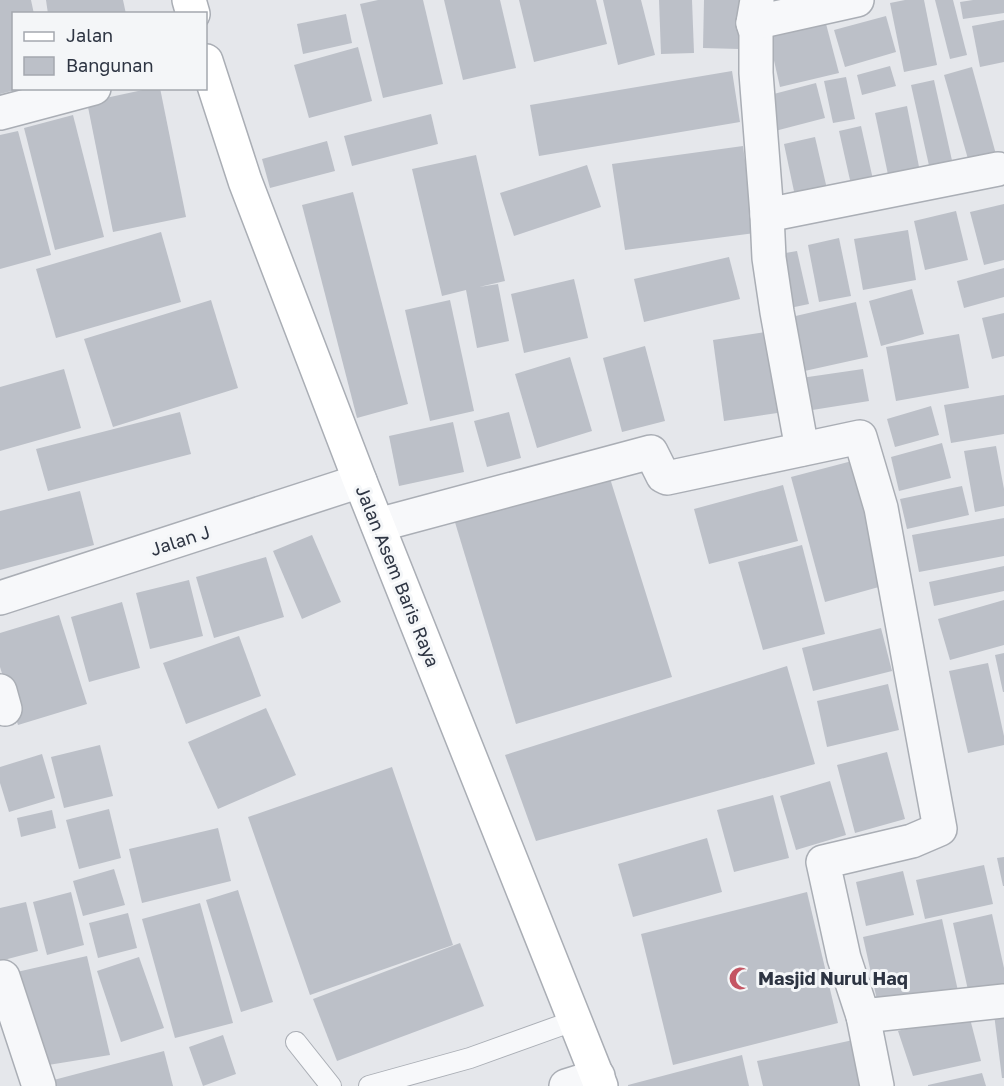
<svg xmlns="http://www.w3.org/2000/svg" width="1004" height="1086" viewBox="0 0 1004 1086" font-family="'Golos Text',sans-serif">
  <rect width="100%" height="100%" fill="#e5e7eb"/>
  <g fill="#bcc0c8">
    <path d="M0,0h31l3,14h-20v74l5,1 -19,5z"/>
    <path d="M46,0h77l3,14h-78z"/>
    <path d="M378,0h45l20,84 -60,14 -23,-94z"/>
    <path d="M444,0h56l16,68 -53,12z"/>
    <path d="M519,0h77l11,44 -73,18z"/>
    <path d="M603,0h38l14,55 -37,10z"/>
    <path d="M659,0h33l2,53 -33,1z"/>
    <path d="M704,0h36l-1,49 -36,-1z"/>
    <path d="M905,0h19l13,65 -33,7 -14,-69z"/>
    <path d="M935,0h18l14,55 -17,4z"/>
    <path d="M973,0h31v13l-41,6 -3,-17z"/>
    <path d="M346,14l6,29 -49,11 -6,-30z"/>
    <path d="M886,16l10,36 -51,15 -11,-37z"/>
    <path d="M825,20l14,53 -59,14 -12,-53z"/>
    <path d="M1004,20v42l-24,5 -8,-41z"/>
    <path d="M358,47l14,54 -63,17 -15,-53z"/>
    <path d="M890,66l6,20 -34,9 -5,-20z"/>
    <path d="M972,67l25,91 -27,8 -26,-91z"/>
    <path d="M732,71l8,51 -201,34 -9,-51z"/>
    <path d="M846,77l9,42 -22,4 -9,-42z"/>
    <path d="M934,80l19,85 -23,5 -19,-85z"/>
    <path d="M816,83l9,35 -50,13 -9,-35z"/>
    <path d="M152,88h8l26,129 -73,15 -26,-130z"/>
    <path d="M907,106l14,71 -31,7 -15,-71z"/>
    <path d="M431,114l7,30 -86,22 -8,-30z"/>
    <path d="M73,115l31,122 -49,13 -31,-122z"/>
    <path d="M861,126l13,58 -22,5 -13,-58z"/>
    <path d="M18,131l33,124 -51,14v-134z"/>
    <path d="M815,137l12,52 -32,7 -11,-52z"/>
    <path d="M327,141l8,30 -65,17 -8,-29z"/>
    <path d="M743,146l12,87 -130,17 -13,-86z"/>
    <path d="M476,155l29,126 -26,6 19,-3 11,57 -32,7 -11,-58 -24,6 -30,-127z"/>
    <path d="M587,165l14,42 -87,29 -14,-43z"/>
    <path d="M353,192l55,212 -51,14 -55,-213z"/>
    <path d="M1004,204v56l-20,5 -14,-53z"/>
    <path d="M956,211l12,49 -43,10 -11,-49z"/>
    <path d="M908,230l8,50 -53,10 -9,-51z"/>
    <path d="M161,232l20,70 -125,36 -20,-69z"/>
    <path d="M839,238l12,58 -32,6 -11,-57z"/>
    <path d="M797,251l12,53 -24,5 -11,-54z"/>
    <path d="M729,257l11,42 -96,23 -10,-43z"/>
    <path d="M1004,268v29l-40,11 -7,-27z"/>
    <path d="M574,279l14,59 -64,15 -13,-59z"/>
    <path d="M912,289l12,45 -43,12 -12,-45z"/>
    <path d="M211,300l27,88 -125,39 -29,-88z"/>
    <path d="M450,300l24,111 -44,10 -25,-111z"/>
    <path d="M856,302l12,55 -68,15 -13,-54z"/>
    <path d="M1004,313v43l-12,3 -10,-41z"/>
    <path d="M772,331l12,81 -60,9 -11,-81z"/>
    <path d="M959,334l10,54 -73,13 -10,-54z"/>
    <path d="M645,346l20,75 -43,11 -19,-74z"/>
    <path d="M570,357l22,74 -55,17 -22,-74z"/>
    <path d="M64,369l17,59 -81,23v-64z"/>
    <path d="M863,369l6,32 -63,10 -5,-33z"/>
    <path d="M1004,395v39l-53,9 -7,-38z"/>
    <path d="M931,406l8,29 -44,12 -8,-28z"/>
    <path d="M180,412l11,42 -143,37 -12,-42z"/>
    <path d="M509,412l12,46 -34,9 -13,-46z"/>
    <path d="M453,422l11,50 -65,14 -10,-50z"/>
    <path d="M942,443l9,35 -52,13 -8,-34z"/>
    <path d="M996,446l8,43v17l-29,6 -11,-61z"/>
    <path d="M852,461l34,124 -61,17 -34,-125z"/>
    <path d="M608,472l64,205 -156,47 -62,-205z"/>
    <path d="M783,485l15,56 -89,23 -15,-55z"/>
    <path d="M962,486l7,29 -62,14 -7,-30z"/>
    <path d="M80,491l14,54 -94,25v-59z"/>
    <path d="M1004,518v38l-85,16 -7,-37z"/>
    <path d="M312,535l29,67 -39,17 -29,-68z"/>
    <path d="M802,545l23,89 -62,16 -25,-88z"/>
    <path d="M266,557l18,60 -70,21 -18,-61z"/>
    <path d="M1004,566v25l-70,15 -5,-24z"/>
    <path d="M189,580l14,56 -53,13 -14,-56z"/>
    <path d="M1004,600v45l-54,15 -12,-41z"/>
    <path d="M122,602l18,66 -51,14 -18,-65z"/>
    <path d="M59,615l28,89 -69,21 -18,-58v-34z"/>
    <path d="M881,628l11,43 -79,20 -11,-43z"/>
    <path d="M239,636l22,60 -75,28 -23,-61z"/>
    <path d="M1004,653v39h-1l-8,-37z"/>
    <path d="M988,663l16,73v9l-36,8 -19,-82z"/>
    <path d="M787,666l28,98 -279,77 -31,-86z"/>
    <path d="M888,684l11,46 -72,17 -10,-46z"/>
    <path d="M266,708l30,67 -78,34 -30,-67z"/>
    <path d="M100,745l13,51 -49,12 -13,-51z"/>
    <path d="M887,752l18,67 -50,14 -18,-68z"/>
    <path d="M42,754l13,44 -46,14 -9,-29v-16z"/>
    <path d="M392,767l61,178 -143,50 -62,-178z"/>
    <path d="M830,781l16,54 -50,15 -16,-54z"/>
    <path d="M773,795l16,63 -55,14 -17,-62z"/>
    <path d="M109,809l12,49 -42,11 -13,-49z"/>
    <path d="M52,810l4,18 -35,9 -4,-19z"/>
    <path d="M218,828l13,53 -89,22 -13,-54z"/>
    <path d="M707,838l15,54 -89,25 -15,-53z"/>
    <path d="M1004,857v29h-1l-6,-28z"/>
    <path d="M984,865l9,39 -68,15 -9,-39z"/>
    <path d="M114,869l11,36 -42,11 -10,-35z"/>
    <path d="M903,871l11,44 -48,11 -10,-44z"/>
    <path d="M238,890l35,112 -32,10 -35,-112z"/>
    <path d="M71,892l13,53 -37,10 -14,-53z"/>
    <path d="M807,892l31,131 -165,42 -32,-131z"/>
    <path d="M26,902l12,49 -38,10v-53z"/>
    <path d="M200,903l33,120 -58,15 -33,-119z"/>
    <path d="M128,913l9,35 -39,10 -9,-35z"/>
    <path d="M992,914l12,54v23l-34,8 -17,-76z"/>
    <path d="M942,919l16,72 -79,18 -16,-72z"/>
    <path d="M460,943l24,63 -147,55 -24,-62z"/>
    <path d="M87,956l23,99 -68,11 -34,-92z"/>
    <path d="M139,957l25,71 -43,14 -24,-71z"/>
    <path d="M968,1011l13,50 -68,15 -15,-45z"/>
    <path d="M1004,1013v65h-2l-8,-64z"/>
    <path d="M223,1035l13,39 -33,12 -14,-39z"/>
    <path d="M853,1040l9,46h-99l-6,-25z"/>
    <path d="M164,1051l9,35h-126l-1,-4z"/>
    <path d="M742,1055l7,31h-121v-1z"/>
    <path d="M982,1073l4,13h-58v-1z"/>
  </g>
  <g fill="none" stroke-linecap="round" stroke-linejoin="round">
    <defs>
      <g id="lane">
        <path d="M296,1042l35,44"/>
        <path d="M369,1086l101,-28 106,-38"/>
      </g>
      <g id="street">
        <path d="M757,0l-4,23 3,10v40l11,142 2,43 8,54 25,137"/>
        <path d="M753,23l104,-23"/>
        <path d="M0,113l94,-25"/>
        <path d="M767,215l231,-46"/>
        <path d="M378,525l273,-73 12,24 4,2 193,-41 21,71 59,321 -28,12 -89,21 21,96 19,58 14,70"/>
        <path d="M0,598l360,-117"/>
        <path d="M0,691l5,18"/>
        <path d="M3,977l36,109"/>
        <path d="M863,1016l141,-15"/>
        <path d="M566,1086l32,-10"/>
      </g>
      <g id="secondary">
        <path d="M189,0l4,14"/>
        <path d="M206,61l39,120 115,300 241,605"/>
      </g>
    </defs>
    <use href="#lane" stroke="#aaaeb5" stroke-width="22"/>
    <use href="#street" stroke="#aaaeb5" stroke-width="36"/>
    <use href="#secondary" stroke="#aaaeb5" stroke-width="36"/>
    <use href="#lane" stroke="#f7f8fa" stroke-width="20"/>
    <use href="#street" stroke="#f7f8fa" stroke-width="33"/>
    <use href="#secondary" stroke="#fff" stroke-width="33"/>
  </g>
  <defs>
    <symbol id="mosque-bare" viewBox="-9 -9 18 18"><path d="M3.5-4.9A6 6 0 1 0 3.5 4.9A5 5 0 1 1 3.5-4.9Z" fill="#c45563" stroke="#f4f6f8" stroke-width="2.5" paint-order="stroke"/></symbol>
  </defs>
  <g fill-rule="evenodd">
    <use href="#mosque-bare" x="724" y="962" width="33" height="33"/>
  </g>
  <g text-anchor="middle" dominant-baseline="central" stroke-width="6" stroke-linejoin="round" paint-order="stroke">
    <g font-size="18" fill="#2d3442" stroke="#f4f6f8">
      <text transform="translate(180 540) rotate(-18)">Jalan J</text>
      <text transform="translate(398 576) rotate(68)">Jalan Asem Baris Raya</text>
    </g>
    <g font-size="18" font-weight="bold" fill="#2d3442" stroke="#f4f6f8" text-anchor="start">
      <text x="758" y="978">Masjid Nurul Haq</text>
    </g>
  </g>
  <rect x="12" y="12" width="195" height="78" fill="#f4f6f8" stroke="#a4a8af" stroke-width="1.5"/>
  <rect x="24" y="32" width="30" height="9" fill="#ffffff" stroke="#a4a8af" stroke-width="1.5"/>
  <text x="66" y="42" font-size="18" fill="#2d3442">Jalan</text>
  <rect x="24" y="57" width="30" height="18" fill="#bcc0c8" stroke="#a4a8af" stroke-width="1.5"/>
  <text x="66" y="72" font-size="18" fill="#2d3442">Bangunan</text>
</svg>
